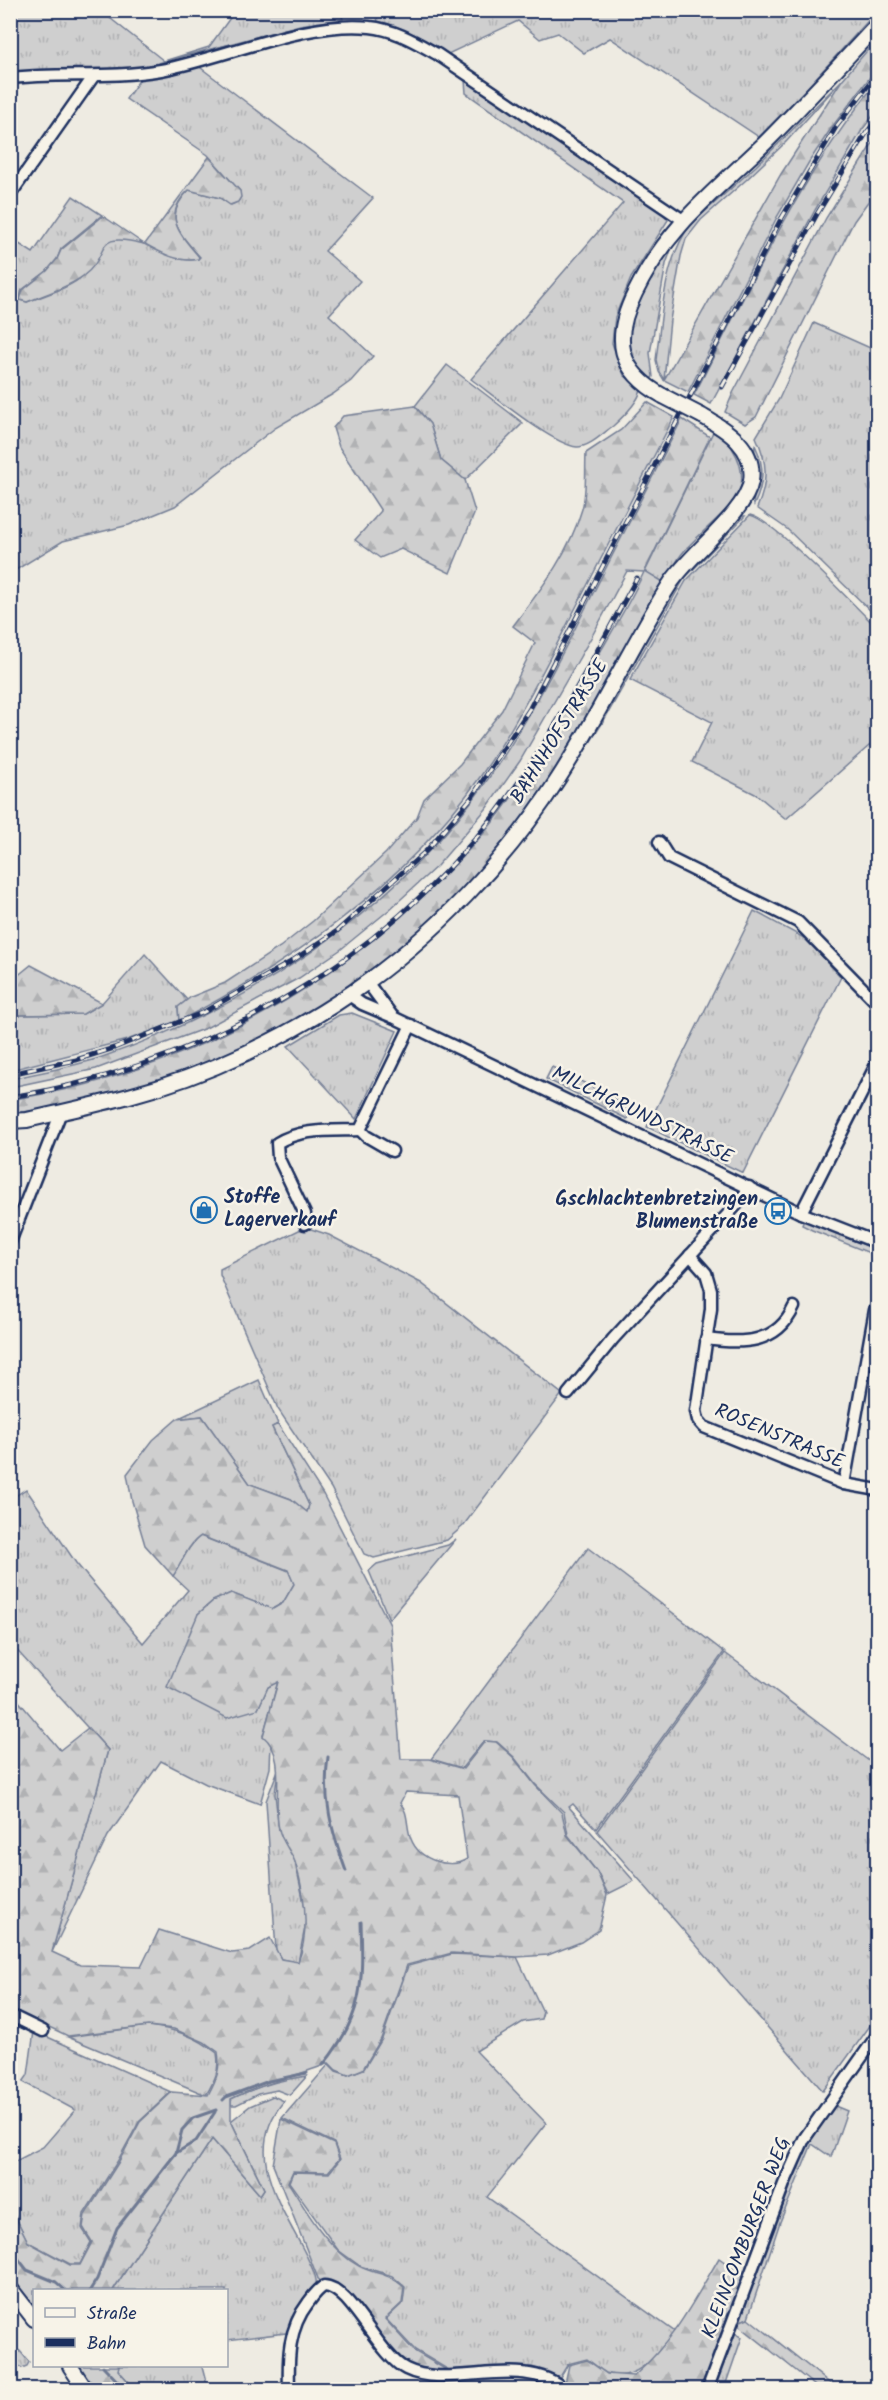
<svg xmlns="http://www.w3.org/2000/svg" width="888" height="2400" viewBox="0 0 888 2400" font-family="Kalam,sans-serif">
  <defs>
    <pattern id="grass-tufts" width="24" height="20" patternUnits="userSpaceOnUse" patternTransform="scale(1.5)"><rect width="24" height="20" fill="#cfcfcf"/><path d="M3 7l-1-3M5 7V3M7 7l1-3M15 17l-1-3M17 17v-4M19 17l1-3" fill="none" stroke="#b1b2b4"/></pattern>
    <pattern id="forest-firs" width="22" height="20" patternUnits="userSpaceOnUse" patternTransform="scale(1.5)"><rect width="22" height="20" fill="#cfcfcf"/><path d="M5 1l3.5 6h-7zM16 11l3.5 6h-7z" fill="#b1b2b4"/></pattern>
  </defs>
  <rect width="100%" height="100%" fill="#eeebe2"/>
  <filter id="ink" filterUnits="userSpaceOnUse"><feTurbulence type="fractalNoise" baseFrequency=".0167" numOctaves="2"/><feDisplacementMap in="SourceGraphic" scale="12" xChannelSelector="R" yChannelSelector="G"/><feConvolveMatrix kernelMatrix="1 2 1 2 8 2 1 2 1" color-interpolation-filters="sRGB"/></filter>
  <g filter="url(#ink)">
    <g fill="url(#grass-tufts)" stroke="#757f96" stroke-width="1.5">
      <path d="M376,10l501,1 -73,80 -45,46 -149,-99 -26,15 -26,-20 -18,6 -22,-18 -70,33 -48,-26 -22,-5z"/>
      <path d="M10,11h91l63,50 45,-14 26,-36h109l-3,2 2,6 -43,6 -160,43 -56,3h-73l1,-27z"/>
      <path d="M197,65l176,133 -48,53 35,30 -31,34 44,41 -22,25 -18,13 -58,34 -100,78 -46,19 -66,16 -52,32 -1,-335 23,15 40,-57 29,19 -41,34 -4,10 -10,12 -25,19 -3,10 8,2c18,-7 44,-14 58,-28 11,-10 14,-31 29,-35 27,-7 54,27 84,20l2,-2c-21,-24 -38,-40 -11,-67l31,8 11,7c8,-3 10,-5 9,-14l-32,-36 -82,-56 14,-20z"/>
      <path d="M465,80l199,134 4,6 -37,58 -16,39 -3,26 7,20 5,12 17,15c-3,13 -18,27 -28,36 -10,7 -23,21 -36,21 -24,-2 -84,-52 -106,-68l152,-176 -157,-110z"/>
      <path d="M842,80l-56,62 -40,38 -45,40 -15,19 -5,17 -11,64 -6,60 -5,-8 -3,-12c6,-45 7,-97 34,-135l66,-59z"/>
      <path d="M672,247l-6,17 -16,89 3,24 -5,4c-9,-12 -18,-22 -21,-37 -5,-29 27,-76 45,-97z"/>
      <path d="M814,323l63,28v266l-90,-88 -30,-21c11,-25 11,-46 -1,-71l23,-38z"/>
      <path d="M447,365l76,58 -58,57 -24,-20 -11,-36 -15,-18z"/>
      <path d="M713,432c21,8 33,37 27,58 -7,19 -46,47 -59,65 -6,8 -11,19 -16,28l-20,-11z"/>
      <path d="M755,445c10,21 9,39 -1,60 -3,-9 4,-19 4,-30 0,-10 -5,-20 -3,-30z"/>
      <path d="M750,515c24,5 105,91 127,113v111l-91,80 -29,-24 -65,-33 20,-40 -82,-42 56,-99z"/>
      <path d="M739,516h6l-61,63 -81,143 -50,79 -2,-1 50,-79 80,-144z"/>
      <path d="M754,911l52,28 35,38 -98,196 -96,-46z"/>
      <path d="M145,954l42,46 -9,7 1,14 -52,19 -116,30v-24l8,-31 64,-1 19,-11z"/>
      <path d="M352,1013l45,18 -41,88 -68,-73 51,-31z"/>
      <path d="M552,1067l81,40 -6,12 -81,-40z"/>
      <path d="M804,1220l73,30v6l-65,-26 -10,-5z"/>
      <path d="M311,1229l18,6 92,48 141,111 -99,132 -16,14 -73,18 -10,-4 -33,-66 -53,-79 -58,-134v-6l79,-39z"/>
      <path d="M259,1380l19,44 -6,3 37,78 -2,8 -16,-14 -41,-15 -48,-68 -25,3z"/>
      <path d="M26,1489l50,74 67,80 45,-53 -15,-14c9,-14 15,-31 27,-40l89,35 5,13 -11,19 -11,6 -41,-16 -18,8 -15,13 60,95 10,-22 10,-6 -15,55 8,6 -1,26 -10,36 -54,-20 -45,-23 -53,75 -56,116 56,-202 -97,-106v-145z"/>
      <path d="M456,1539l-67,80 -20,-48 8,-7 71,-19z"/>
      <path d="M588,1548l136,104 -128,177 -23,-25 -4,3 65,74 -26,13 -11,-22 -29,-37 -4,-23 -29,-28 -21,-27 -17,-15 -13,-1 -22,27 -31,-9z"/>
      <path d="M725,1653l152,114v249l-54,75 -226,-260z"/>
      <path d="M278,1770l-3,24 4,36 16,31 12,56 -9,46 -17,-4 -5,-9 -10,-149z"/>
      <path d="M452,1954l65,3 26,55 -2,7 -18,3 -47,29 70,72 -59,74 188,135c-17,20 -38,53 -69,41 -6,-3 -13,-10 -19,-14l-19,5 -8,13 -28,-10 -80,5 -37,-22 -29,-31 17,-16 2,-16 -13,-11 -32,-10 -22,-16 -49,-68 4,-10 36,1 11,-14 -6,-16 -52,-25 47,-54 7,7 12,4 16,-6 18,-30 26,-73z"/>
      <path d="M148,2026c27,3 48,10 69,27 3,17 -2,27 -11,42l-138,-58z"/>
      <path d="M34,2031l137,61 -32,30 -22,40 -33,52 -2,14 9,14 -11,22h-10l-42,-22 -17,-34 -1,-44 33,-17 32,-37 -52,-28 5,-7z"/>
      <path d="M307,2076l-17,19 -13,-5 -19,4 -22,11h-5v-6c25,-13 48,-19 76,-23z"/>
      <path d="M273,2096l11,5c-44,52 -1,107 23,156 4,9 11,21 9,30 -3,10 -20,34 -26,44l-4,2 -59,7 -1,-50h-113l99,-151 48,56 4,-6 -33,-68 19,-15z"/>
      <path d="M835,2106l12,5 -16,46 -19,-13 -32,78 -32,96 -12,5c12,-35 71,-206 99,-217z"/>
      <path d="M733,2332l9,5 -18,52 -13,1z"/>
      <path d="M11,2347l9,4 9,11 -2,4 -5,2 -11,-6z"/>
      <path d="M119,2366h83l6,23h-73l-17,-19z"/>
    </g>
    <g fill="url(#forest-firs)" stroke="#757f96" stroke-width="1.5" fill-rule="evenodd">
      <path d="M877,39v29l-45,59 -23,35 -32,55 -89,175 -24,-12 117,-206 61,-94z"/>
      <path d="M877,82v29l-15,19 -47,80 -104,194 -17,-9c55,-107 106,-219 183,-313z"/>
      <path d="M877,136v56l-5,4 -18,25 -98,196 -11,7 -20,-12 8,-19 93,-175z"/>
      <path d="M209,157l31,34 1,6 -3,5 -8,3 -10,-7 -31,-8c-28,26 -9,44 10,67l-1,2c-19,4 -37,-6 -53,-15z"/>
      <path d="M103,216l41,28c-54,-14 -31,10 -61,32 -16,12 -38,18 -56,26l-7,-2 3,-10 24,-19 10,-12 4,-9z"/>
      <path d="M647,402l27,15c-34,66 -68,132 -102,198 -28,54 -56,111 -92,162 -76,107 -186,184 -301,244l-1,-14 13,-10 34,-14 55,-36 33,-26 73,-68 31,-36 7,-18 36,-35 42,-54 33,-67 -22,-17c28,-37 56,-72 69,-117 5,-17 3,-38 4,-56l35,-23z"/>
      <path d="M415,406l15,18 11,36 24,20 10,32 -25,61 -49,-24 -21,9 -25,-18 26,-29 -42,-64 -6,-19 10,-12z"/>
      <path d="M682,419l28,18 -65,134 20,12c-40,71 -76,145 -123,211 -96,139 -245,248 -407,295 -41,11 -83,19 -124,25v-14c29,-6 59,-10 88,-19 119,-33 227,-95 317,-179 29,-27 60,-57 84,-89 33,-44 60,-91 87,-138 19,-34 41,-68 57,-103l-17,-1 -35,65 -72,125 -34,48 -49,57 -48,44 -49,40 -41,28 -93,50 -110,41 -85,18v-8c30,-7 62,-12 91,-22 144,-49 280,-138 373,-260 44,-58 77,-123 110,-188 32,-63 65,-126 97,-190z"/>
      <path d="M31,965l71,38 -19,11 -64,1 -8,31v-65z"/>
      <path d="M202,1416l48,68 41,15 16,13 2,-7 -37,-78 6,-3 45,70 67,131 11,134h28l34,10 22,-28 11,1 17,15 22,28 27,28 5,22 30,37 10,23 -8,35 -18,12 -33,13 -31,2 -65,-4 -45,12 -26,74 -18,30 -15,6 -12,-5 -7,-7c-33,14 -67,20 -98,36v22l33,68 -4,6 -48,-56 -99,151h-79v18l-23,-32v-68l17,34 42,23h10l12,-23 -9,-15 2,-12 33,-52 22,-41 32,-30 36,3c8,-15 13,-25 10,-43l-14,-10 -30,-13 -26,-3 -80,10 -57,-27v-13l4,-5 -5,-3v-135l3,-2 -3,-9 1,-150 49,58 28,-22 20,22 -56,202 28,13 61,2 18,-37 73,23 18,-2 20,-13 11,21 17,3c12,-31 7,-68 -3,-100 -4,-11 -14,-21 -16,-33 -7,-30 9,-72 -16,-93l15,-54 -10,5 -10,22 -31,9 -60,-31 31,-73 15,-13 18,-8 42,16 10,-6 11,-19 -6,-14 -87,-34c-13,8 -19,27 -28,40l-28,-31 -13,-44 -5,-27 26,-34 24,-21zM406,1792l52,3 9,64c-17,11 -48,1 -56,-20 -5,-12 -2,-27 -11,-36z"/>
      <path d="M281,2119l53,25 5,15 -11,13 -35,-1 -5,11c19,30 40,67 71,84 19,10 27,5 45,21l-2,16 -17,16 29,32 36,21 -43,-6 -17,-14 -47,-62 -22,-4 -48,-121z"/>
      <path d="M719,2258l21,15 3,8 -38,108 -134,1 -6,-7 4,-18 18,-5 20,14 27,2c38,-33 60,-75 85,-118z"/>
      <path d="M748,2318l89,71h-18l-83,-66z"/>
      <path d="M76,2366h43l-1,4 17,19h-23l-6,-3 1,3h-15z"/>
    </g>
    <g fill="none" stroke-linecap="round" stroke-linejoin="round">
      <g stroke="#6e7992" stroke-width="3">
        <path d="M328,1757c-6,41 4,75 18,114"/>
        <path d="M323,2065c41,-50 40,-82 38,-143"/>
        <path d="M223,2100l3,-3 43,-16 38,-8"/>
        <path d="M176,2153l20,-12 19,-29"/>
        <path d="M10,2248l17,22 29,12 9,8"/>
        <path d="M90,2290l7,-11 20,-51 59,-75 6,-23 11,-12 23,-8"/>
        <path d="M103,2366l23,24"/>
      </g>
      <defs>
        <g id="minor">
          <path d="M10,78c51,-6 99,1 151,-8 64,-12 145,-50 209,-43 24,2 47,16 67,27l246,166"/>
          <path d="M10,195l83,-118"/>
          <path d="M659,842l10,16 129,64 80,82"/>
          <path d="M367,982l26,35"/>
          <path d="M349,995l13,9 33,14 406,195 77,30"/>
          <path d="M360,1130l6,6 26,15"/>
          <path d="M801,1213l77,-152"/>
          <path d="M305,1224v-10l-27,-57 -1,-14c24,-15 55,-12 83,-13l51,-105"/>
          <path d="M10,1242l51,-130"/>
          <path d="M690,1255l16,18 5,17v19l-15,102 2,9 6,7 140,57 34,6"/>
          <path d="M706,1339c35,5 71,6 88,-32"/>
          <path d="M568,1394l45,-55 128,-139 8,-13"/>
          <path d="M844,1484l31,-174"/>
          <path d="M10,2015l33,16"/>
          <path d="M289,2390c-1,-32 -1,-61 19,-87 5,-7 9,-13 16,-17 26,0 54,69 82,83 44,22 118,-17 159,21"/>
          <path d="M707,2390l77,-206 20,-45 74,-105"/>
        </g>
        <g id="major">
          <path d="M663,396c-45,-25 -51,-57 -28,-103 32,-66 78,-100 130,-150 39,-39 76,-79 113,-119"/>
          <path d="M10,1121l17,-1c34,-8 69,-15 102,-24 77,-20 159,-59 224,-104 80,-55 153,-131 205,-213 41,-63 72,-132 112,-195 20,-31 76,-71 81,-103 5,-33 -24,-51 -49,-65"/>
          <path d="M10,2288l24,31"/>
          <path d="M70,2366l16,24"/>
        </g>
      </defs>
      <use href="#minor" stroke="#1b2f5e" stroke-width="15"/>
      <use href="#major" stroke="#1b2f5e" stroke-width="18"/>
      <use href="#minor" stroke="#f7f3e8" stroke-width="10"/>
      <use href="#major" stroke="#f7f3e8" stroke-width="14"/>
      <defs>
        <g id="rail">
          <path d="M722,387l95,-173 50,-82 11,-13"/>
          <path d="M10,1074l66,-14 38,-12 90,-36 85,-49 48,-32 90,-81 45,-53 58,-89 250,-487 56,-94 42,-54"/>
          <path d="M10,1097c189,-29 370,-133 487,-285 55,-72 96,-155 140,-234"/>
        </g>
      </defs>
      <use href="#rail" stroke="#1b2f5e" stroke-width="5"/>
      <use href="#rail" stroke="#f7f3e8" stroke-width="3" stroke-dasharray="9" stroke-linecap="butt"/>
      <defs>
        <path id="major-bridge" d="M663,396l39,20"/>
      </defs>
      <use href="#major-bridge" stroke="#1b2f5e" stroke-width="18" stroke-linecap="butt"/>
      <use href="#major-bridge" stroke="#f7f3e8" stroke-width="14"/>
    </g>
  </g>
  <defs>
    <symbol id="shop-ring" viewBox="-11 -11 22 22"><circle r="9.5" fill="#f7f3e8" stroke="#1f6fb2" stroke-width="1.5"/><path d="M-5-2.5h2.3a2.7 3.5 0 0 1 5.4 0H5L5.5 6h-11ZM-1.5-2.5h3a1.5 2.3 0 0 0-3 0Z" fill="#1f6fb2"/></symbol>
    <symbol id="bus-ring" viewBox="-11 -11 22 22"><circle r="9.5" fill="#f7f3e8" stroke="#1f6fb2" stroke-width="1.5"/><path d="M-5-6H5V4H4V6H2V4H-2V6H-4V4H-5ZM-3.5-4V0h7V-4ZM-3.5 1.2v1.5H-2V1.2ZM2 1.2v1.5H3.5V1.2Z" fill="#1f6fb2"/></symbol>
  </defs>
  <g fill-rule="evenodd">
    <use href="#shop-ring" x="189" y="1195" width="30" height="30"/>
    <use href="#bus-ring" x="763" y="1196" width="30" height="30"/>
  </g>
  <g text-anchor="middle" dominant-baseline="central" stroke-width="5" stroke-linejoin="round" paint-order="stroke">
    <g font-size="20" fill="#1b2f5e" stroke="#f7f3e8">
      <text transform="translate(560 732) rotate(-58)">BAHNHOFSTRASSE</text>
      <text transform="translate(642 1116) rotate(26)">MILCHGRUNDSTRASSE</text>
      <text transform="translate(779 1437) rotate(23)">ROSENSTRASSE</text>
      <text transform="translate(747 2238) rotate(-69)">KLEINCOMBURGER WEG</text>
    </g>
    <g font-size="20" font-weight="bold" fill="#1b2f5e" stroke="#f7f3e8" text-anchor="start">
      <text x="224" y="1198">Stoffe<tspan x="224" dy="23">Lagerverkauf</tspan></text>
      <text x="758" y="1200" text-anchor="end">Gschlachtenbretzingen<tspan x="758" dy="23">Blumenstraße</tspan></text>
    </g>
  </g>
  <rect width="888" height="2400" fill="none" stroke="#f7f3e8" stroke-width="36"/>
  <rect x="18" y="18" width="852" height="2364" fill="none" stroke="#1b2f5e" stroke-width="2" filter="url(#ink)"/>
  <rect x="33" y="2289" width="195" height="78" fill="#f7f3e8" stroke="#9fa5b1" stroke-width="1.5"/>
  <rect x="45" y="2308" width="30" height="9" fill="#f7f3e8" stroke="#9fa5b1" stroke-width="1.5"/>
  <text x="87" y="2319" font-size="18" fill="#1b2f5e">Straße</text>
  <rect x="45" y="2338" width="30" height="9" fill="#1b2f5e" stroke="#9fa5b1" stroke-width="1.5"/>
  <text x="87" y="2349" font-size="18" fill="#1b2f5e">Bahn</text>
</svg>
